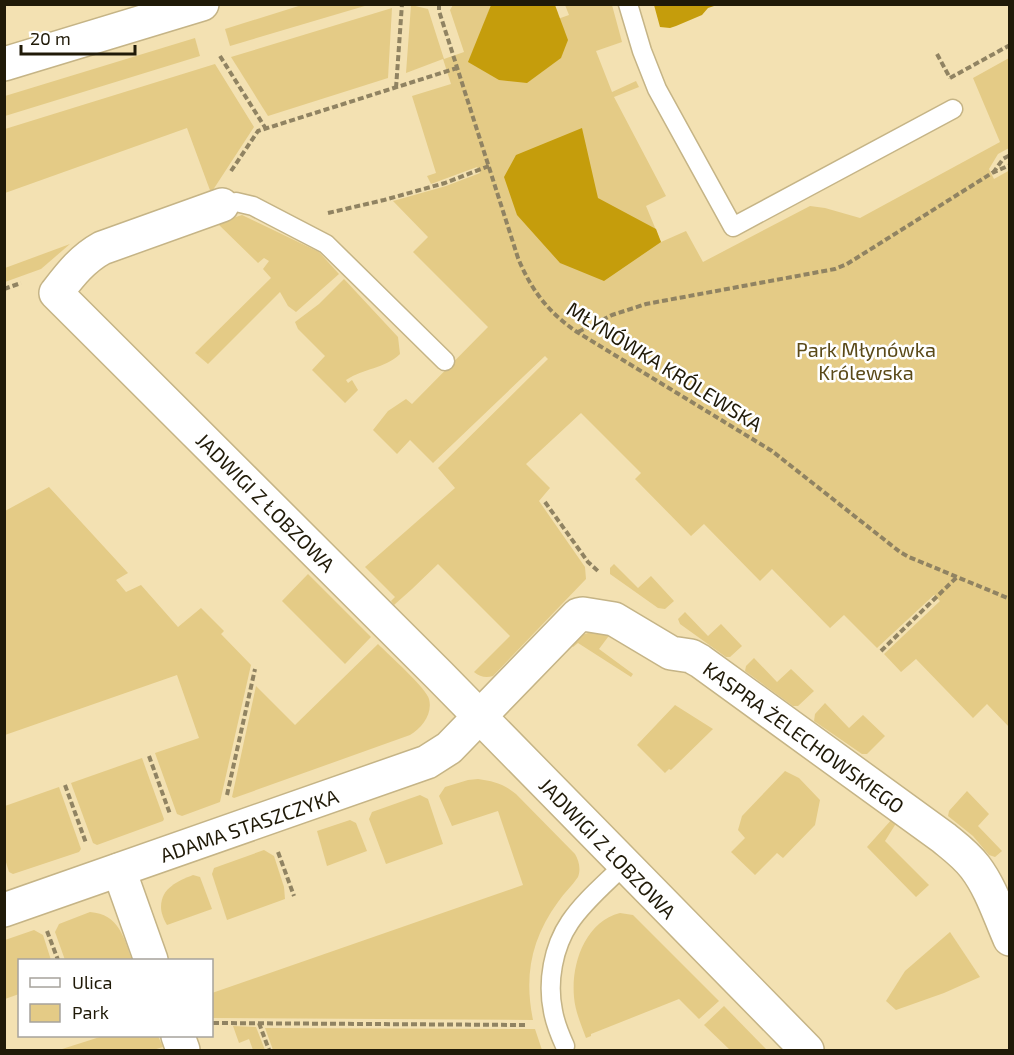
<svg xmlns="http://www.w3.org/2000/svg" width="1014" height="1055" viewBox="0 0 1014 1055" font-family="'Exo 2',sans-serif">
  <rect width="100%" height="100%" fill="#f3e1b2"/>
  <g fill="#e4cb86">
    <path d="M305,4l63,1 -138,41 -5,-17z"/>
    <path d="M411,5l17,4 16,50 20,-7 -14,-42 3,-5h38l-16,43 94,-33 -4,-10h47l10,37 -26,9 16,41 24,-11 3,6 -25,10 52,99 -20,10 15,36 25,-11 17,31 107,-56 15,2 35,10 140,-76 -27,-64 36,-20v90l-11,6 -9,15 5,10 16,-9 -1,557 -22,-23 -14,14 -57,-59 -15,13 -17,-18 56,-53 -6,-6 -57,53 -33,-33 -14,13 -58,-59 -12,12 -56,-57 -13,12 -56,-57 6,-6 -60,-60 -55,51 24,24 -11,13 46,66 1,12 -93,97c-7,2 -13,1 -19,-4l36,-36 -72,-72 -26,25 -18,16 -3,-4 4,-4 -30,-30 90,-79 -17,-20 110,-109 -3,-3 -112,107 -23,-23 -13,14 -24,-24 15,-19 18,-12 6,5 76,-77 -75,-75 15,-15 -35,-36 53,-15 34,-13 -3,-6 -46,17 -4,-8 9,-3 -24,-77 39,-12 -8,-25 -37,14z"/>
    <path d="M392,8l-4,70 -120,38 -37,-59z"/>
    <path d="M195,38l5,18 -195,60v-20z"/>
    <path d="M215,64l39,63 -43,66 -24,-65 -182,65v-64z"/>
    <path d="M242,215l77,37 20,22 -43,38 -8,-6 -8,-14 -72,72 -13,-11 76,-75 -8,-9 6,-8 -5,-3 -6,5 -41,-40z"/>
    <path d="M70,244l-29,25 -36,13v-14z"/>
    <path d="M344,279l54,58 2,17c-16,15 -36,14 -54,26l2,3 4,-3 6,10 -13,13 -33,-33 13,-14 -27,-27 -3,-7 24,-18z"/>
    <path d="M49,487l79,86 -12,7 10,12 15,-7 37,42 23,-19 23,23 -3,3 30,31 -31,137 -38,14 -5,-2 -22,-61 44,-15 -22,-63 -172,60v-224z"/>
    <path d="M614,564l24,24 13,-12 23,25 -9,8 -7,-1 -48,-34v-6z"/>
    <path d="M308,574l63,63 -26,27 -63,-63z"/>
    <path d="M685,612l23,24 13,-12 21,22 -12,11h-4l-46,-33 -2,-5z"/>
    <path d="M594,631l17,2 -12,16 34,25 -2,3 -53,-34 -5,4 -5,-4 14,-8z"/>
    <path d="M378,644c10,10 49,45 51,55 4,15 -7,29 -19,36l-176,63 -2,-1 24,-111 39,39z"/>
    <path d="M754,658l23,24 14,-13 23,22 -16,15h-5l-48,-35 1,-5z"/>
    <path d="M825,703l24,25 14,-13 22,21 -18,18h-5l-48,-33 1,-7z"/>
    <path d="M675,705l38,24 -42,41 -2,-1 -4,4 -28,-28z"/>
    <path d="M142,758l22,61 -1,2 -66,24 -4,-2 -22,-60z"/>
    <path d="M785,771l14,7 21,22 -5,25 -32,33 -6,-5 -22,22 -24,-23 14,-14 -7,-8 4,-14z"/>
    <path d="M478,779c15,2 26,5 38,15l59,60c4,7 6,15 3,23 -6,9 -14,16 -20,25 -27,37 -34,74 -25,118l-321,-2v-25l311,-108 -25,-74 -46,15 -13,-30 6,-9 23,-7z"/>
    <path d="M59,787l22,62 -2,3 -66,22 -4,-2 -4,-13v-53z"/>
    <path d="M967,791l22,23 -11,12 24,25 -7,6 -6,-2 -16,-19 -25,-20 1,-5z"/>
    <path d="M420,795l8,4 15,45 -57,20 -17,-45 3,-7z"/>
    <path d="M900,817l-15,24 44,44 -13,12 -49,-50 26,-29z"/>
    <path d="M350,820l6,3 11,28 -40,15 -10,-35z"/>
    <path d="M264,850l10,6 10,31 1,12 -58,21 -15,-46 2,-6z"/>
    <path d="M193,875l7,2 12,32 -45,16c-3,-5 -6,-12 -6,-18 0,-19 17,-26 32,-32z"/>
    <path d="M90,912c29,2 34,26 42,48h-67l-10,-28 4,-8z"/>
    <path d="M620,913l13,2 86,86 -20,18 -20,-20 -88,35v2l-5,2c-5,-14 -11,-27 -12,-41 -3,-33 11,-75 46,-84z"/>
    <path d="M34,930l9,5 8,25h-31l-1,34 -14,5v-59z"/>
    <path d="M950,932l30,45 -36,16 -48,17 -10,-9 19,-30z"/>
    <path d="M724,1006l43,44h-37l-26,-25z"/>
    <path d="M233,1026l23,1 9,23h-12l-4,-11 -10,4z"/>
    <path d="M265,1028l270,1 7,21h-269z"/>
    <path d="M103,1036h55l5,11 -10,3h-94z"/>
  </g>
  <g fill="#c59d0c">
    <path d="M491,5h64l13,35 -7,18 -34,25 -28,-3 -31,-18z"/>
    <path d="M654,5v-1l63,1 -9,3 -6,7 -26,11 -6,2 -10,-1z"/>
    <path d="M582,128l16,70 58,31 5,13 -57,39 -44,-18 -43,-48 -13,-38 12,-22z"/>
  </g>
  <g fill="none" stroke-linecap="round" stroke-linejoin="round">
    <defs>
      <g id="service">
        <path d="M628,4l14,47 15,38 76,138 220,-118"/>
        <path d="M222,205l14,-3 17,4 73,38 119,117"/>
        <path d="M565,1046c-5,-11 -10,-23 -12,-35 -6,-29 0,-64 17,-89 14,-21 36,-39 54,-57"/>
      </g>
      <g id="minor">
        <path d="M222,205l-120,43c-20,11 -32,27 -46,45l383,382 368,375"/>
        <path d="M119,870l32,90"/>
        <path d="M4,910l423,-148 22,-14 129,-133 5,-1 31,5 57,34 20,3 9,5 244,177c11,9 22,17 31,29 16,21 24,47 35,72"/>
        <path d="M178,1036l5,14"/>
      </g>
      <path id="tertiary" d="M4,64l198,-60"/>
    </defs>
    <use href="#service" stroke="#c5b486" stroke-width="21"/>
    <use href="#minor" stroke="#c5b486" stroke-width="36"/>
    <use href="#tertiary" stroke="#c5b486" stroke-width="36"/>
    <g stroke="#908362" stroke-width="4" stroke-dasharray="6 3" stroke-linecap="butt">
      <path d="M439,4v7l79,247c13,32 31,55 59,74l195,119 128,101 9,5 101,42"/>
      <path d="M937,54l13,24"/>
      <path d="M220,56l46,73"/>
      <path d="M950,78l60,-33"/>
      <path d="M396,88l6,-84"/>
      <path d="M231,171l27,-40 199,-63"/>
      <path d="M993,173l10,-14 7,-4"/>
      <path d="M328,213l56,-13 61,-17 44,-17"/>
      <path d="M4,289l17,-6"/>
      <path d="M578,332l34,-17 34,-11 189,-35 12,-5 145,-91 18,-8"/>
      <path d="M545,502l43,60 11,10"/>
      <path d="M881,651l76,-74"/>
      <path d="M149,756l21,58"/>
      <path d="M65,785l21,58"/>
      <path d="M227,795l28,-126"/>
      <path d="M278,852l16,44"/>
      <path d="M47,931l11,29"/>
      <path d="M213,1023l313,2"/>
      <path d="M259,1023l10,27"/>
    </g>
    <use href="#service" stroke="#fff" stroke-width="18"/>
    <use href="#minor" stroke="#fff" stroke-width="33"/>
    <use href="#tertiary" stroke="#fff" stroke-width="33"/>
  </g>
  <g text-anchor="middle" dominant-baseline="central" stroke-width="5" stroke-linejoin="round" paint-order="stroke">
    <g font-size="20" fill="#5a4918" stroke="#fff">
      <text x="866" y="349">Park Młynówka<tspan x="866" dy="23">Królewska</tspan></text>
    </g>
    <g font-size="20" fill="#201a08" stroke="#fff">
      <text transform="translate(665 366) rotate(32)">MŁYNÓWKA KRÓLEWSKA</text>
      <text transform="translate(266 502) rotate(45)">JADWIGI Z ŁOBZOWA</text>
      <text transform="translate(804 737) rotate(36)">KASPRA ŻELECHOWSKIEGO</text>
      <text transform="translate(249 825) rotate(-19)">ADAMA STASZCZYKA</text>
      <text transform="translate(608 848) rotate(46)">JADWIGI Z ŁOBZOWA</text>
    </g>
  </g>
  <rect width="1014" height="1055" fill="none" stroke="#201a08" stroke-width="12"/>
  <rect x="18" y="959" width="195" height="78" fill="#ffffff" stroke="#a6a39c" stroke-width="1.5"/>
  <rect x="30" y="978" width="30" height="9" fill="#ffffff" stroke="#a6a39c" stroke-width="1.5"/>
  <text x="72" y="989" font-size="18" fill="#201a08">Ulica</text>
  <rect x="30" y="1004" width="30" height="18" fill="#e4cb86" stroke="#a6a39c" stroke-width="1.5"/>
  <text x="72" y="1019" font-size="18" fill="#201a08">Park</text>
  <path d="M21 45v9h114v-9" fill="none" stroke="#201a08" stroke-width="3"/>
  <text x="30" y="45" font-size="18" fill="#201a08" stroke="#ffffff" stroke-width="4.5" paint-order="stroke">20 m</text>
</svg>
